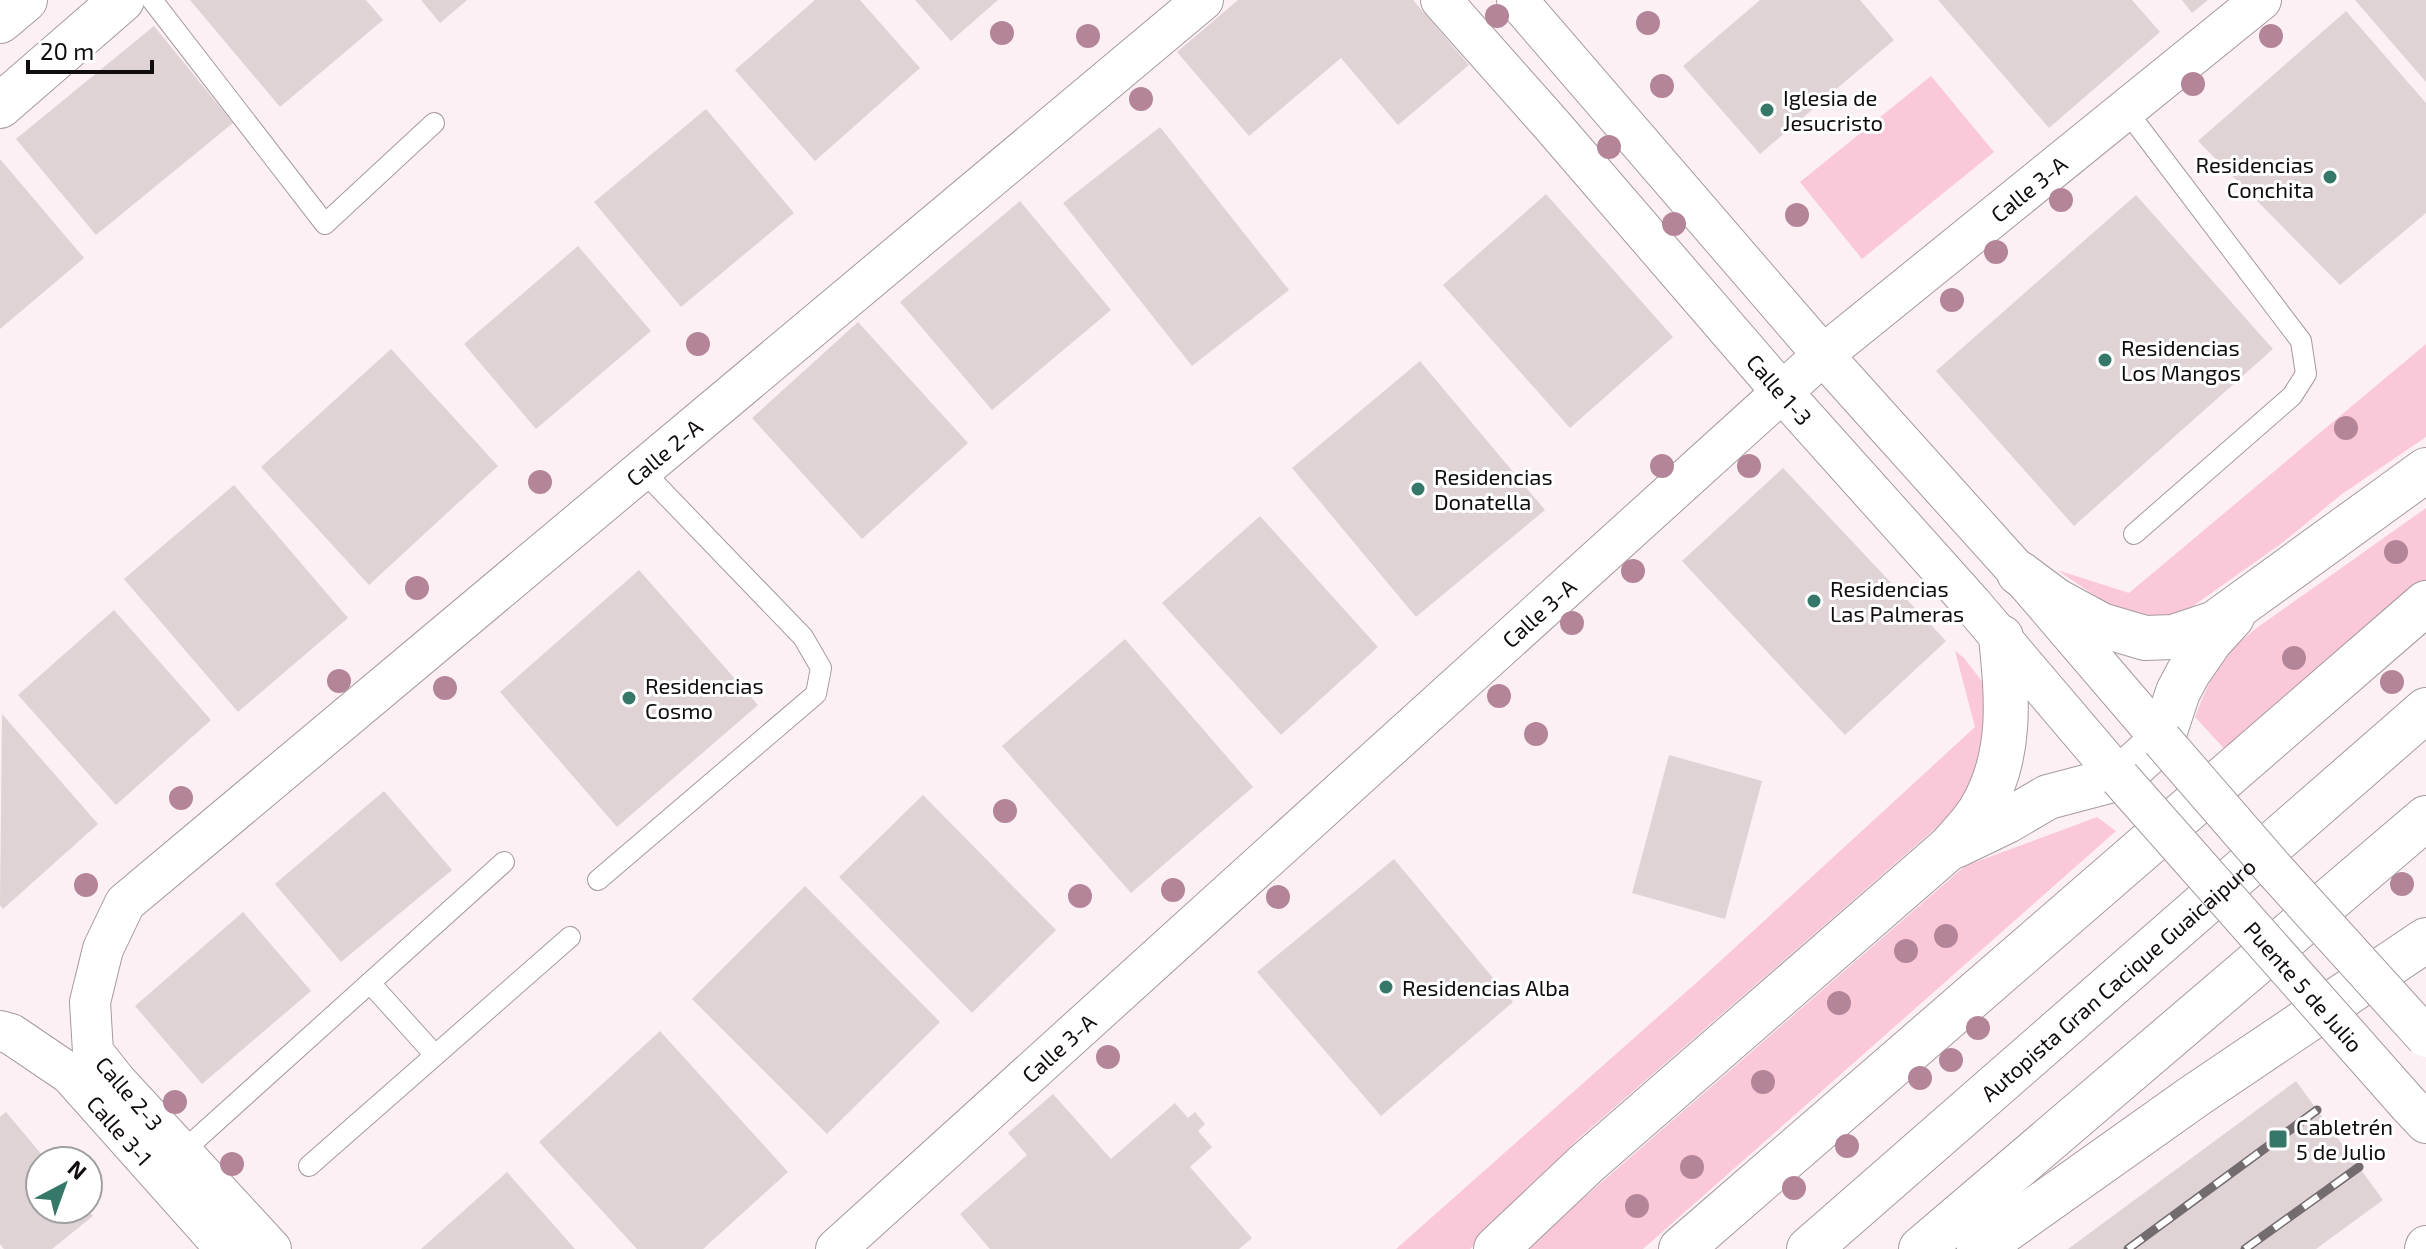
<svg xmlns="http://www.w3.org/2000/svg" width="2426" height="1249" viewBox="0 0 2426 1249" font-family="'Exo 2',sans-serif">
  <rect width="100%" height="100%" fill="#fcf0f4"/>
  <g fill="#fbc8d9">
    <path d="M1931,76l63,76 -132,107 -62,-77z"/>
    <path d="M2426,344v93l-84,57 -60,49 -103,73 -33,5 -31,-12 -58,-39 72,23z"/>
    <path d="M2426,508v77l-196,170 -35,-38c16,-42 26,-62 63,-90z"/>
    <path d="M1955,651l9,7 17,22 9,19 -1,62 -37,53 -374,325 -108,110h-74l308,-273 271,-249z"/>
    <path d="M2097,817l19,14 -473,418h-118l440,-383z"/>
  </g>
  <g fill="#dfd3d6">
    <path d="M190,0h176l17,20 -103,87z"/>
    <path d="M421,0h46l-27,23z"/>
    <path d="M815,0h45l60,68 -105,93 -80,-91z"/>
    <path d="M915,0h83l-47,41z"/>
    <path d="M1238,0h175l56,65 -71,60 -57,-67 -92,78 -72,-84z"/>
    <path d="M1760,0h100l34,40 -134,114 -77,-88z"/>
    <path d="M1938,0h194l28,32 -111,96z"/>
    <path d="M2182,0h26l-16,13z"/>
    <path d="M2355,0h71v82z"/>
    <path d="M2346,11l80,92v110l-86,72 -142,-144z"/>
    <path d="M154,26l79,97 -137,112 -80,-96z"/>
    <path d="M706,109l88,104 -113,94 -87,-105z"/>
    <path d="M1160,127l129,163 -97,76 -129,-163z"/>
    <path d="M0,159l84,99 -84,71z"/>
    <path d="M1546,194l127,143 -103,91 -127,-143z"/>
    <path d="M2136,195l137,154 -199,177 -138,-155z"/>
    <path d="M1020,201l91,109 -119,100 -92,-108z"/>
    <path d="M578,246l73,85 -115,98 -72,-85z"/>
    <path d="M858,322l110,121 -106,96 -110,-121z"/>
    <path d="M391,349l107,117 -129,119 -108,-118z"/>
    <path d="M1420,361l125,149 -129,107 -124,-149z"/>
    <path d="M1783,468l163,173 -101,94 -163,-174z"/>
    <path d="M234,485l114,133 -110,94 -114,-133z"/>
    <path d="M1260,516l118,131 -97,88 -119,-132z"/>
    <path d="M639,570l119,135 -141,122 -117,-135z"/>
    <path d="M114,610l97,110 -95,85 -98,-110z"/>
    <path d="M1125,639l128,148 -122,106 -129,-147z"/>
    <path d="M2,714l96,110 -95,85 -3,-4z"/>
    <path d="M1669,755l93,26 -37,138 -93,-26z"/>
    <path d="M384,791l68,79 -111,92 -66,-78z"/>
    <path d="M923,795l133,135 -84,83 -133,-136z"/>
    <path d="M1394,859l119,143 -132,114 -124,-144z"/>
    <path d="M805,886l135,136 -113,112 -135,-135z"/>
    <path d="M243,912l68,79 -109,93 -67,-78z"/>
    <path d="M660,1031l128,141 -85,77h-66l-98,-107z"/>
    <path d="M2296,1081l87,119 -67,49h-248z"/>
    <path d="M1053,1094l58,65 64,-56 13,15 7,-6 10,12 -7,7 14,16 -22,20 62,71 -13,11h-249l-30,-35 67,-59 -19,-22z"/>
    <path d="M6,1112l41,49h-7v48h47l6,7 -41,33h-48l-4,-5v-127z"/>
    <path d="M507,1172l68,77h-154z"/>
  </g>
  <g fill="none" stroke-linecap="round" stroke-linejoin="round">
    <defs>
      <g id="lane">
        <path d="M152,0l173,224 109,-101"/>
        <path d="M2126,110l175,231 5,33 -14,22 -158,138"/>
        <path d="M598,880l218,-186 5,-26 -18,-31 -161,-167"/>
        <path d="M370,983l65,72"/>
        <path d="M182,1152l322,-290"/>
        <path d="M309,1166l261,-229"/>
      </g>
      <g id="street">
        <path id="s1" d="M1441,0l110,124 231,268 190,212 148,174"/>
        <path d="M1517,0l306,355 196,218 143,167"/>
        <path id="s2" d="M0,1031l11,3 59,40 156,175"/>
        <path d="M2409,1105l17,18"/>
        <path id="s3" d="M271,1249l-155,-168 -23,-29 -3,-50 13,-53 22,-46 1078,-903"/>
        <path id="s4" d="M836,1249l987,-894 438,-355"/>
        <path d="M2425,1249l1,-3"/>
      </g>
      <g id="secondary">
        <path d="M0,21l25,-21"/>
        <path d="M0,106l122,-106"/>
      </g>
      <g id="highway">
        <path d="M2019,573l36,27 46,25 44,13 28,-1 42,-14 211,-153"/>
        <path d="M1955,846l52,-25 41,-24 72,-19 42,-38 16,-48 10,-19 22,-32 22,-24"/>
        <path d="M1496,1249l91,-86 362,-315c11,-12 24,-25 32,-39 32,-54 26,-113 20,-172"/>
        <path d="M1681,1249l745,-646"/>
        <path id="s5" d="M1809,1249l617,-539"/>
        <path d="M1921,1249l505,-431"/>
        <path d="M1979,1249l217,-154 230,-155"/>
      </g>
    </defs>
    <use href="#lane" stroke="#a59a9d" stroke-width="22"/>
    <use href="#street" stroke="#a59a9d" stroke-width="42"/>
    <use href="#secondary" stroke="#a59a9d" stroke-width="46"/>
    <use href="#highway" stroke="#a59a9d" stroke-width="46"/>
    <use href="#lane" stroke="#fff" stroke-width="20"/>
    <use href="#street" stroke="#fff" stroke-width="40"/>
    <use href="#secondary" stroke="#fff" stroke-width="44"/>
    <use href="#highway" stroke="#fff" stroke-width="44"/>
    <defs>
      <g id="rail">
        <path d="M2128,1249l189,-139"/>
        <path d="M2245,1249l114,-82"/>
      </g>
    </defs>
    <use href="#rail" stroke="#736c6e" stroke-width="9"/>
    <use href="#rail" stroke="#fff" stroke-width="6" stroke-dasharray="18" stroke-linecap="butt"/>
    <defs>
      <g id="street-bridge">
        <path d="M2162,740l111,128 153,169"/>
        <path id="s6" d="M2120,778l289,327"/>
      </g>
    </defs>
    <use href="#street-bridge" stroke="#a59a9d" stroke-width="42" stroke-linecap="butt"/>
    <use href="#street-bridge" stroke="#fff" stroke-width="40"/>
  </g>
  <g fill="#b48599">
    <circle cx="1497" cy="16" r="12"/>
    <circle cx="1648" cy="23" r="12"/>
    <circle cx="1002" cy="33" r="12"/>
    <circle cx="1088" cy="36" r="12"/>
    <circle cx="2271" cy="36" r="12"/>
    <circle cx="2193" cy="84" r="12"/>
    <circle cx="1662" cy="86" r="12"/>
    <circle cx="1141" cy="99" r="12"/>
    <circle cx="1609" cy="147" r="12"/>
    <circle cx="2061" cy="200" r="12"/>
    <circle cx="1797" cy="215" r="12"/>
    <circle cx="1674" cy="224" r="12"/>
    <circle cx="1996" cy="252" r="12"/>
    <circle cx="1952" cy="300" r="12"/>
    <circle cx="698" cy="344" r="12"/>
    <circle cx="2346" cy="428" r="12"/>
    <circle cx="1662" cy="466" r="12"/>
    <circle cx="1749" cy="466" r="12"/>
    <circle cx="540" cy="482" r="12"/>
    <circle cx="2396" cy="552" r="12"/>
    <circle cx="1633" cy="571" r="12"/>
    <circle cx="417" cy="588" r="12"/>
    <circle cx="1572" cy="623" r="12"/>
    <circle cx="2294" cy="658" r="12"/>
    <circle cx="339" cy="681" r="12"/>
    <circle cx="2392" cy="682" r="12"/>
    <circle cx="445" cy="688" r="12"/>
    <circle cx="1499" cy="696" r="12"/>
    <circle cx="1536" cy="734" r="12"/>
    <circle cx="181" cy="798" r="12"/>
    <circle cx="1005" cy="811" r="12"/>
    <circle cx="2402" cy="884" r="12"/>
    <circle cx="86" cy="885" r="12"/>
    <circle cx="1173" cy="890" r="12"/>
    <circle cx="1080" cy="896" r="12"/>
    <circle cx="1278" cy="897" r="12"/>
    <circle cx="1946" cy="936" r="12"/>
    <circle cx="1906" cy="951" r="12"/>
    <circle cx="1839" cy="1003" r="12"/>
    <circle cx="1978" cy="1028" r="12"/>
    <circle cx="1108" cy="1057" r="12"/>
    <circle cx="1951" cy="1060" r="12"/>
    <circle cx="1920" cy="1078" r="12"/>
    <circle cx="1763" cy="1082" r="12"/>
    <circle cx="175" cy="1102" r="12"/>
    <circle cx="1847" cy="1146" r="12"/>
    <circle cx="232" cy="1164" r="12"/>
    <circle cx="1692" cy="1167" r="12"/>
    <circle cx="1794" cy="1188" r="12"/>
    <circle cx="1637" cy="1206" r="12"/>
  </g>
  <g fill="#357768" stroke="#fff" stroke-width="3">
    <circle cx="1767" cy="110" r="8"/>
    <circle cx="2330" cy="177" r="8"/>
    <circle cx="2105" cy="360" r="8"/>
    <circle cx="1418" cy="489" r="8"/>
    <circle cx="1814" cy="601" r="8"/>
    <circle cx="629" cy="698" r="8"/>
    <circle cx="1386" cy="987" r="8"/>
    <rect x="2268" y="1129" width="20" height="20" rx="4"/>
  </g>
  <g text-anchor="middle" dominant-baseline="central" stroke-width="6" stroke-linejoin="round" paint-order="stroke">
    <g font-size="22" fill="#110d0e" stroke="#fff" text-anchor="start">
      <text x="1783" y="97">Iglesia de<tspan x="1783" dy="25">Jesucristo</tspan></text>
      <text x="2314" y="164" text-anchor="end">Residencias<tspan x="2314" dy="25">Conchita</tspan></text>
      <text x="2121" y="347">Residencias<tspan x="2121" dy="25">Los Mangos</tspan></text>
      <text x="1434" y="476">Residencias<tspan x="1434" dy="25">Donatella</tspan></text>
      <text x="1830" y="588">Residencias<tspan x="1830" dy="25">Las Palmeras</tspan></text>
      <text x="645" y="685">Residencias<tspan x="645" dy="25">Cosmo</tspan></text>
      <text x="1402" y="987">Residencias Alba</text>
      <text x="2296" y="1126">Cabletrén<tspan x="2296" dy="25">5 de Julio</tspan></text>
    </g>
    <g font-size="22" fill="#110d0e" stroke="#fff">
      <text stroke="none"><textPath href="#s4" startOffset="1596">Calle 3-A</textPath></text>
      <text stroke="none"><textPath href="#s1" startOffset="516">Calle 1-3</textPath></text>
      <text stroke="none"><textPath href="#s3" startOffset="1124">Calle 2-A</textPath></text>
      <text stroke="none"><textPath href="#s4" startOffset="948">Calle 3-A</textPath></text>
      <text stroke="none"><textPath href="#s5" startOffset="410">Autopista Gran Cacique Guaicaipuro</textPath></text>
      <text stroke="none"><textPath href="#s6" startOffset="278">Puente 5 de Julio</textPath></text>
      <text stroke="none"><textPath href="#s4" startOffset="300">Calle 3-A</textPath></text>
      <text transform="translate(130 1093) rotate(49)">Calle 2-3</text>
      <text stroke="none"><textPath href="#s2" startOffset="158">Calle 3-1</textPath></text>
    </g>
  </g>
  <g transform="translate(64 1185) rotate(41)"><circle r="38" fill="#ffffff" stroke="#a09e9f" stroke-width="2"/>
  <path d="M0-6L14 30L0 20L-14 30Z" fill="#357768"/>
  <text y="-12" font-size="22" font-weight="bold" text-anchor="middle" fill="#110d0e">N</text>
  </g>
  <path d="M28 60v12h124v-12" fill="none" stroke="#110d0e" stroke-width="4"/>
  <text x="40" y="60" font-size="24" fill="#110d0e" stroke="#ffffff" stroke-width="6" paint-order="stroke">20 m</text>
</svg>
